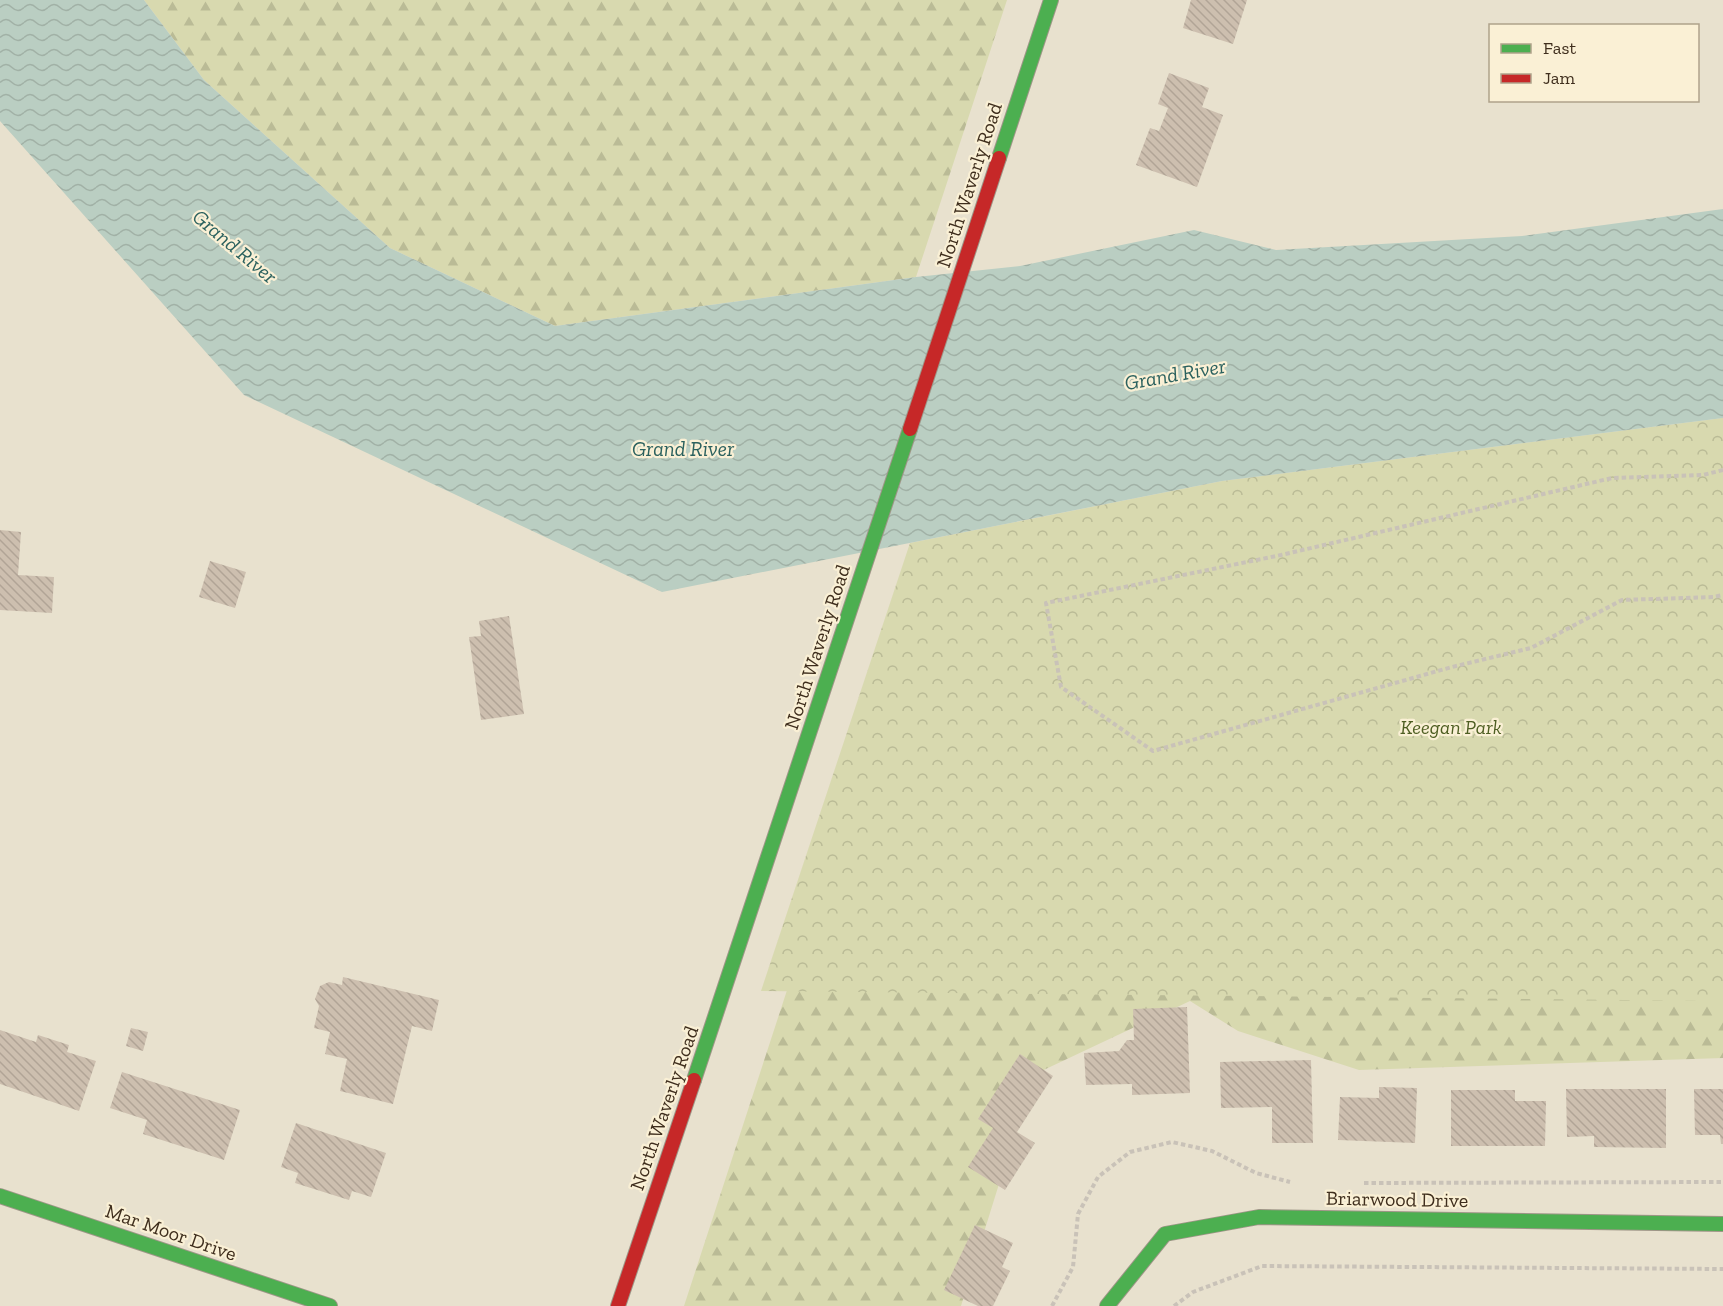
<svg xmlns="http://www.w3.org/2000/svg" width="1723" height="1306" font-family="'Zilla Slab',serif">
<defs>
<pattern id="forest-firs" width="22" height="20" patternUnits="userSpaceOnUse" patternTransform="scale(1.5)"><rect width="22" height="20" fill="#d8d9af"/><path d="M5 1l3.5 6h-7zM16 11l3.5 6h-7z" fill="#babb96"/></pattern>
<pattern id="park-crowns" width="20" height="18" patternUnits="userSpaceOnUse" patternTransform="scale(1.5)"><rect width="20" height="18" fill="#d8d9af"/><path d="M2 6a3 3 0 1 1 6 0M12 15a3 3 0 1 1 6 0" fill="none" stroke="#babb96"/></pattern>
<pattern id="water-waves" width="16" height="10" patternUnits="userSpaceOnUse" patternTransform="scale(1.5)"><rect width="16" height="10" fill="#bacec2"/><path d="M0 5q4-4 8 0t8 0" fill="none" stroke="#a1b1a6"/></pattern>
<pattern id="building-back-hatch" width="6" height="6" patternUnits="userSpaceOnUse" patternTransform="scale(1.5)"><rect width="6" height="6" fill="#cdbfaf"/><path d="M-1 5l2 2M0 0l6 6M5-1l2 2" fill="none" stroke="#b1a496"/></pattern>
</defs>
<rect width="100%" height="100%" fill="#e8e1ce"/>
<path fill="url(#forest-firs)" d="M 144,0 L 1007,0 L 916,277 L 555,326 L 390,248 L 204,80 Z
M 1723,418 L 1723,1058 L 1359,1070 L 1238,1031 L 1190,1001 L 1033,1075 L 961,1306 L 684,1306 L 927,561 Z"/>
<path fill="url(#park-crowns)" d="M 1723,418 L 1723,1001 L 761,991 L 910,543 L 1222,481 Z"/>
<path fill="url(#water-waves)" d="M 0,0 L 144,0 L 204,80 L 390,248 L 555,326 L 916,277 L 1020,266 L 1194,230 L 1276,250 L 1522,236 L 1723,209 L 1723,418 L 1222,481 L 662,592 L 244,395 L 0,121 Z"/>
<path fill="url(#building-back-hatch)" d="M 1191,0 L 1247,0 L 1233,44 L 1183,28 Z
M 1169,73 L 1209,88 L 1202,107 L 1223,115 L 1197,187 L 1136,165 L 1150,128 L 1159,131 L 1168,108 L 1158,104 Z
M 0,530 L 21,532 L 18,575 L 54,577 L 52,613 L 0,610 Z
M 210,561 L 246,572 L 235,608 L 199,597 Z
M 509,616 L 524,714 L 481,720 L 469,637 L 481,636 L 479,621 Z
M 343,977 L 439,1000 L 432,1031 L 412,1026 L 393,1104 L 340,1091 L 347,1059 L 325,1054 L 330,1032 L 314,1028 L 319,1006 L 315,999 L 320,986 L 329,982 L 342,985 Z
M 1187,1007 L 1190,1093 L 1132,1095 L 1132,1084 L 1086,1085 L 1084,1053 L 1119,1051 L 1127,1040 L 1134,1040 L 1133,1009 Z
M 131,1028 L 148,1032 L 143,1051 L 126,1046 Z
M 0,1030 L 36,1042 L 38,1035 L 69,1045 L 67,1052 L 96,1061 L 79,1111 L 0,1084 Z
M 1020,1054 L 1053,1076 L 1017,1132 L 1035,1143 L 1005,1190 L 968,1167 L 993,1128 L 978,1119 Z
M 1311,1060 L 1313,1143 L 1272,1143 L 1272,1107 L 1221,1108 L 1220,1062 Z
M 122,1072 L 240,1110 L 224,1160 L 143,1134 L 147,1120 L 110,1108 Z
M 1379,1087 L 1417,1088 L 1415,1143 L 1338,1140 L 1340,1097 L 1379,1098 Z
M 1566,1089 L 1666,1089 L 1666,1148 L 1594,1147 L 1594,1136 L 1567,1137 Z
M 1694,1089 L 1723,1089 L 1723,1144 L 1721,1144 L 1720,1135 L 1695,1135 Z
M 1451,1090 L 1515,1090 L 1515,1101 L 1546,1101 L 1545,1146 L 1451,1146 Z
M 296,1123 L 386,1153 L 371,1197 L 352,1191 L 349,1200 L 295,1183 L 298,1173 L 281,1167 Z
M 975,1225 L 1013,1243 L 1002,1267 L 1010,1271 L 993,1306 L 978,1306 L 944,1290 Z"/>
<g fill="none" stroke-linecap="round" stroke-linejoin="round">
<defs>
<path id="fast" d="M 999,158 L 1051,0
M 694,1080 L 910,429
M 0,1196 L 330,1306
M 1107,1306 L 1165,1234 L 1259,1217 L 1723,1224"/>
<path id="jam" d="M 910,429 L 999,158
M 618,1306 L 694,1080"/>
</defs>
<use href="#fast" stroke="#9e9587" stroke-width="16"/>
<use href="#jam" stroke="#9e9587" stroke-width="16"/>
<path stroke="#c9c2b8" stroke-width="4" stroke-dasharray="4.5 3" stroke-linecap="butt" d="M 1723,470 L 1703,475 L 1612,478 L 1281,555 L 1046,603 L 1061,687 L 1153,751 L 1452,667 L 1531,648 L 1622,600 L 1713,597 L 1723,595
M 1364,1183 L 1723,1182
M 1052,1306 L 1073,1267 L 1078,1214 L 1098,1177 L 1130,1152 L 1172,1142 L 1212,1151 L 1256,1173 L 1290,1182
M 1174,1306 L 1193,1292 L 1262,1266 L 1723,1269"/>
<use href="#fast" stroke="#4caf50" stroke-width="14"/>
<use href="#jam" stroke="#c62828" stroke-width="14"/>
</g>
<g text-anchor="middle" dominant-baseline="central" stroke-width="4.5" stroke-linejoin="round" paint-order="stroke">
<g font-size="20" fill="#3f2e1d" stroke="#faf0d5">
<text transform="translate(969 185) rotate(-72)">North Waverly Road</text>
<text transform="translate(817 647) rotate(-72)">North Waverly Road</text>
<text transform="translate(664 1108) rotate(-71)">North Waverly Road</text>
<text transform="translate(1397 1199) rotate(1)">Briarwood Drive</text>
<text transform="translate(171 1232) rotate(19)">Mar Moor Drive</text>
</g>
<g font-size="20" font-style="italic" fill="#4e5e22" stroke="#faf0d5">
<text x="1451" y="727">Keegan Park</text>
</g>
<g font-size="21" font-style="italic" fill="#2b615e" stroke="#faf0d5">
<text transform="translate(235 246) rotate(40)">Grand River</text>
<text transform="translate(1175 374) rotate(-10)">Grand River</text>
<text x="683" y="448">Grand River</text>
</g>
</g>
<rect x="1489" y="24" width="210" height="78" fill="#faf0d5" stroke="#afa28b" stroke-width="1.5"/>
<rect x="1501" y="44" width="30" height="9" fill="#4caf50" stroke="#afa28b" stroke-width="1.5"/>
<text x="1543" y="54" font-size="18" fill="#3f2e1d">Fast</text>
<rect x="1501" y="74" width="30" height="9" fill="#c62828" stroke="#afa28b" stroke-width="1.5"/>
<text x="1543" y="84" font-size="18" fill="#3f2e1d">Jam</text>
</svg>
